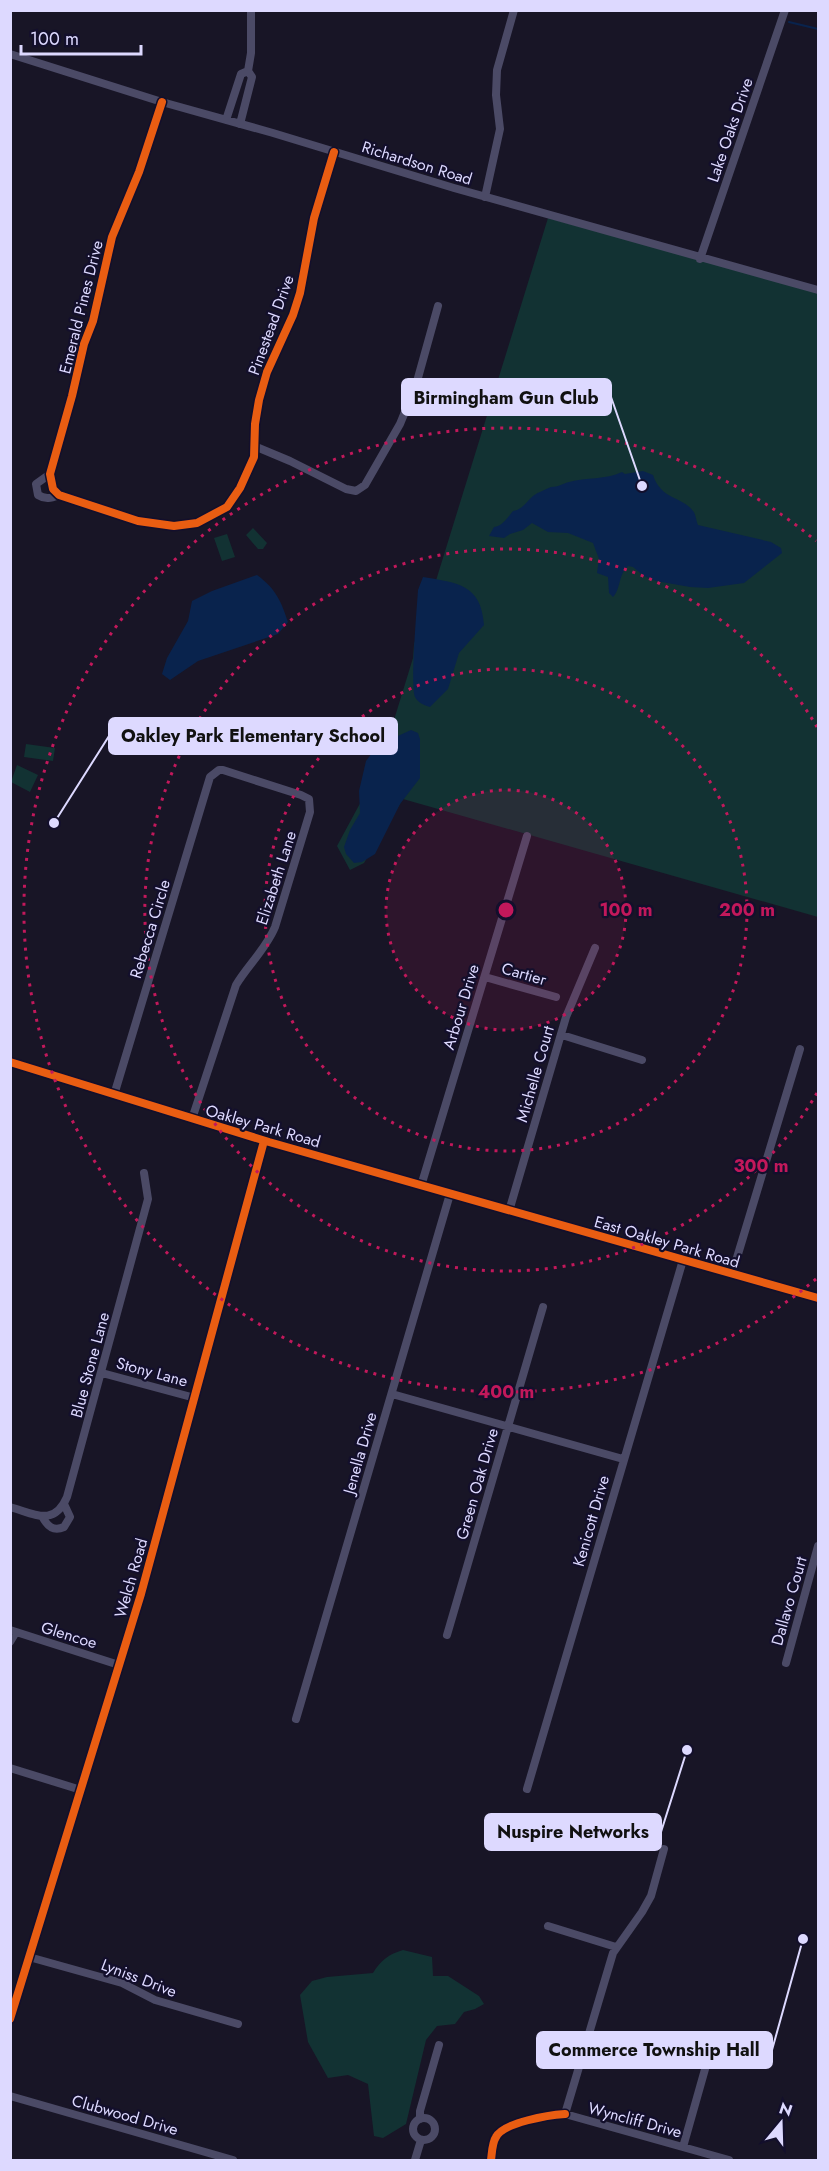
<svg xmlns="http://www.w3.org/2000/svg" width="829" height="2171" font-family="Jost,sans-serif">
<rect width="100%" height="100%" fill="#181526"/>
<path fill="#123233" d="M 548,218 L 818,292 L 818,917 L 403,799 L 364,863 L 350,870 L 337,846 L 364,796 L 386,746 L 413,658 L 414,644 L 434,587 Z
M 253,528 L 267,543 L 263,549 L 258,549 L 246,535 Z
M 227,534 L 235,557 L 222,561 L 214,538 Z
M 26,744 L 55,748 L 53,761 L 24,757 Z
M 17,765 L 38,775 L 30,792 L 11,782 Z
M 403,1950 L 432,1957 L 433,1976 L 448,1976 L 479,1996 L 484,2004 L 475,2009 L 464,2012 L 455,2024 L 437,2026 L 426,2040 L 406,2124 L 383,2138 L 374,2136 L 368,2084 L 348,2075 L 328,2078 L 308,2042 L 300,1995 L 312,1981 L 327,1977 L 373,1973 C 380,1961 389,1954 403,1950 Z"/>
<path fill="#09234d" d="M 643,471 L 653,475 C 661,500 682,496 693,511 C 696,514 696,521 698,525 L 771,542 L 781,548 L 782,553 L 744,583 L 708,588 L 690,587 L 656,581 L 644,576 L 633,567 L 628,566 C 618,575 621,589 613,597 L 609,593 L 608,577 L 597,573 L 599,559 L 593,543 L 568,533 L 548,532 L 532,523 L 523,530 L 510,534 L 504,538 L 489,536 L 494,527 C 503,526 508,517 513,511 C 522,510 526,502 533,496 C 538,492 545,490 551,487 C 559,487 561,484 569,482 C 586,477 606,480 622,472 L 625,474 Z
M 257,575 C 276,589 281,601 288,622 L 278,634 L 198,661 L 170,680 L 162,674 L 167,658 L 188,621 L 192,601 L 212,591 Z
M 423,577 C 458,583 481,584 484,625 L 459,653 L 448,689 L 430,707 C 424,705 418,703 415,697 C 410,686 417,607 418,590 Z
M 411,730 L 418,733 L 420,739 L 420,778 L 400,804 L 375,854 L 362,862 L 354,863 L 346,854 L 344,847 L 350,830 L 360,813 L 359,791 L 366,761 L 378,745 Z"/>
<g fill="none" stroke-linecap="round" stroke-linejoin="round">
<path stroke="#09234d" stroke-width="2" d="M 789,22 L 818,29"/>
<path stroke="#4b4a66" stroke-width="8" d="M 10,54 L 162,102 L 273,133 L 454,188 L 818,290
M 162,102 L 139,172 L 112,237 L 93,321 L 84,344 L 72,396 L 50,474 L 53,489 L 59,495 L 138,521 L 174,526 L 197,523 L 227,507 L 240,488 L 254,457 L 255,424 L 259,400 L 267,372 L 293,315 L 300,293 L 314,218 L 334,152
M 226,120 L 241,74 L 248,71
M 240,124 L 252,77 L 248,71 L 251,53 L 251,10
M 485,197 L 500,129 L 496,95 L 497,70 L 514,10
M 700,259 L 785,10
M 254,446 L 290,461 L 346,489 L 356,491 L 365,485 L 400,424 L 416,385 L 438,306
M 50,474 L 36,484 L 38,495 C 46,500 51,498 59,495
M 485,977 L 556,997
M 562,1035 L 642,1060
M 10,1062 L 269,1142 L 818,1298
M 114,1095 L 210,777 L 219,770 L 223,770 L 301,795 L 309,799 L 310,812 L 275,927 C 266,949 248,965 236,985 L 192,1119
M 421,1186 L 527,836
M 509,1211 L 566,1017 L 595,948
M 732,1274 L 800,1049
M 102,1373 L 195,1398
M 392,1394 L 623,1459
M 10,1507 C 35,1514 54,1527 67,1497 L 148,1199 L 144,1173
M 42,1516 C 47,1526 53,1532 64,1527 L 70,1517 L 64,1504
M 10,1630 L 119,1665
M 447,1635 L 543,1307
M 10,1642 L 16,1632
M 786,1663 L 818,1546
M 296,1719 L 450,1194
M 10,1768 L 81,1790
M 527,1789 L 683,1260
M 664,1849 L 651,1896 L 642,1912 L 613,1953 L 565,2114 L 729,2160
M 548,1926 L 616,1947
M 29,1957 L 122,1983 L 155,2000 L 238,2024
M 10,2019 L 141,1594 L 264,1141
M 10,2096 L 233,2160
M413 2129a11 11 0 1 1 22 0a11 11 0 1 1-22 0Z
M 420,2119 L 420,2111 L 439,2045
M 683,2147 L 711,2048
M 415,2160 L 421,2140"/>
<defs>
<path id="cycleway" d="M 162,102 L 139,172 L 112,237 L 93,321 L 84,344 L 72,396 L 50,474 L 53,489 L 59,495 L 138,521 L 174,526 L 197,523 L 227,507 L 240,488 L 254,457 L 255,424 L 259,400 L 267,372 L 293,315 L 300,293 L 314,218 L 334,152
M 10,1062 L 269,1142 L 818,1298
M 10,2019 L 141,1594 L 264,1141
M 491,2160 C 492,2153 492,2143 496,2137 C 504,2122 550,2115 565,2114"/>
</defs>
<use href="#cycleway" stroke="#130f2c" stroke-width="11"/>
<use href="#cycleway" stroke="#e95d12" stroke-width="8"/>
</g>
<circle cx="506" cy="910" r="120" fill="#c2185b" fill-opacity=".12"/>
<g fill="none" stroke="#c2185b" stroke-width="3" stroke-dasharray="3 6">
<circle cx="506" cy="910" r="120"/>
<circle cx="506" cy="910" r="241"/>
<path d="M817 1093A361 361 0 1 1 817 727"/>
<path d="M816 1279A482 482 0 1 1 816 541"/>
</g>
<g text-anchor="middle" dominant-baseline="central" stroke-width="4.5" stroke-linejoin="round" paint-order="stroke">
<g font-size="16" fill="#ddd9ff" stroke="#130f2c">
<text transform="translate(730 130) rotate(-71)">Lake Oaks Drive</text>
<text transform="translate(417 163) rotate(17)">Richardson Road</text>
<text transform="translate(81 307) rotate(-76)">Emerald Pines Drive</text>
<text transform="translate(271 325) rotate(-70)">Pinestead Drive</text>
<text transform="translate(276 878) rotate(-72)">Elizabeth Lane</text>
<text transform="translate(150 929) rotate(-73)">Rebecca Circle</text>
<text transform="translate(524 974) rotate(16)">Cartier</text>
<text transform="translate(461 1007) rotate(-73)">Arbour Drive</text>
<text transform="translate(535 1074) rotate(-74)">Michelle Court</text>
<text transform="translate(263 1126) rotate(16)">Oakley Park Road</text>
<text transform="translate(667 1242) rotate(16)">East Oakley Park Road</text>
<text transform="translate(90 1365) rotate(-75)">Blue Stone Lane</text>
<text transform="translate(152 1372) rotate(15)">Stony Lane</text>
<text transform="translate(360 1453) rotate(-74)">Jenella Drive</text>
<text transform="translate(477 1484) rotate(-74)">Green Oak Drive</text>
<text transform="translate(591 1521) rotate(-74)">Kenicott Drive</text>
<text transform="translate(131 1578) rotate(-74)">Welch Road</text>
<text transform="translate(789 1601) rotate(-74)">Dallavo Court</text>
<text transform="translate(69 1635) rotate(17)">Glencoe</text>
<text transform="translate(139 1978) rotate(21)">Lyniss Drive</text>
<text transform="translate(125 2115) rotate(16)">Clubwood Drive</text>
<text transform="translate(635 2120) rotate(15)">Wyncliff Drive</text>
</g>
</g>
<circle cx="506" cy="910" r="9" fill="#c2185b" stroke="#130f2c" stroke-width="3"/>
<g font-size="18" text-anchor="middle" font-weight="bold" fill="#c2185b" stroke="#130f2c" stroke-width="4.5" stroke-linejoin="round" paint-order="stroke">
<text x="626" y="916">100 m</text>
<text x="747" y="916">200 m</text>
<text x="761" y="1172">300 m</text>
<text x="506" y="1398">400 m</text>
</g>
<path fill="none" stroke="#ddd9ff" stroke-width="2" d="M642 486L611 397M54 823L109 736M687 1750L661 1832M803 1939L772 2050"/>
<g fill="#ddd9ff" stroke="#130f2c" stroke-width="2">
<circle cx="642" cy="486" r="6"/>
<circle cx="54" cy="823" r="6"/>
<circle cx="687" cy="1750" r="6"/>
<circle cx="803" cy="1939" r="6"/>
</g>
<g fill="#ddd9ff" stroke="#ddd9ff" stroke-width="2">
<rect x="402" y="379" width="209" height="36" rx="6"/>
<rect x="109" y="718" width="288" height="36" rx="6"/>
<rect x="485" y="1814" width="176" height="36" rx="6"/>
<rect x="537" y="2032" width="235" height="36" rx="6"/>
</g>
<g font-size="18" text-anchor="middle" font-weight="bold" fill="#111">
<text x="506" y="404">Birmingham Gun Club</text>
<text x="253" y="742">Oakley Park Elementary School</text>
<text x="573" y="1838">Nuspire Networks</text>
<text x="654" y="2056">Commerce Township Hall</text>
</g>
<rect width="829" height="2171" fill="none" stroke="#ddd9ff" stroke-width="24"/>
<g transform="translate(781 2123) rotate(19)" stroke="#130f2c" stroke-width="4.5" paint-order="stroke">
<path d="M0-4.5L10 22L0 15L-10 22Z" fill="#ddd9ff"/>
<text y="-9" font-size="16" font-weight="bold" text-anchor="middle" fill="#ddd9ff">N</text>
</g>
<path d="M21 45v9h120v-9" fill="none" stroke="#ddd9ff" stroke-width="3"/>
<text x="30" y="45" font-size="18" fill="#ddd9ff" stroke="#130f2c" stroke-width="4.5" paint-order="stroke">100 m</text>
</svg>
